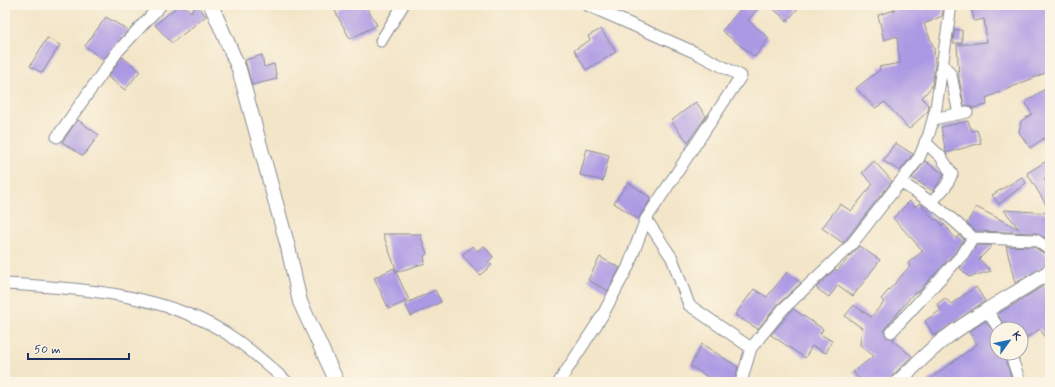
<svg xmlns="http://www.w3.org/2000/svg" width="1055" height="387" font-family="Mynerve,sans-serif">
<rect width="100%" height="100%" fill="#fcf5e5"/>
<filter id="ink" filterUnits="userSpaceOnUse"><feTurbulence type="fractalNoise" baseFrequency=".025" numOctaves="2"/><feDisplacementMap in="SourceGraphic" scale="8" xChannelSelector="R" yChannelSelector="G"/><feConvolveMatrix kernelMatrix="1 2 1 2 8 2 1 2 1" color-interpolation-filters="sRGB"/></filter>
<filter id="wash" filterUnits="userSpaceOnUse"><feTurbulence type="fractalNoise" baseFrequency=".012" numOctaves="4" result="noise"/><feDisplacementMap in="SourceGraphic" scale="16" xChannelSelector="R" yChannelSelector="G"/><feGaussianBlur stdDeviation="0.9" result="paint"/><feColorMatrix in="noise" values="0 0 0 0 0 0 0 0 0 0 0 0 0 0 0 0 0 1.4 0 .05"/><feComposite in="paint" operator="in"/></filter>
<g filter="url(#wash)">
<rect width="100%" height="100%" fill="#f3e5c8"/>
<g id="blocks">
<path fill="#ac99e4" d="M 179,5 L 184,5 L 191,12 L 197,5 L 206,16 L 172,43 L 155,25 Z
M 348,5 L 365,5 L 377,25 L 350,39 L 335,11 Z
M 744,5 L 761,5 L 748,20 L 769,38 L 755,57 L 722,31 Z
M 769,5 L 801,5 L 787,21 Z
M 894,5 L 944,5 L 942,16 L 924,24 L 934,48 L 935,65 L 932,86 L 922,98 L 929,106 L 928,111 L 909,129 L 885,102 L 875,108 L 856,88 L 880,70 L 879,67 L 900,63 L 897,36 L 884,40 L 878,15 L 895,10 Z
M 971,5 L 1050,5 L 1050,71 L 986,98 L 987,105 L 973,108 L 970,106 L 964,105 L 959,78 L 957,45 L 987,42 L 984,19 L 974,21 Z
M 106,17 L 128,30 L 103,60 L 85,46 Z
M 601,29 L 616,52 L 586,70 L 574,50 L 590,40 L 588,36 Z
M 954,30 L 962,30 L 962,43 L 953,43 Z
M 47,38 L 60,45 L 42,73 L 30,66 Z
M 262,55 L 264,67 L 274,64 L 277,79 L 252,85 L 245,60 Z
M 122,57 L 140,71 L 125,90 L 108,77 Z
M 1050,86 L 1050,134 L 1030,148 L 1019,132 L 1021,121 L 1032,114 L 1025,102 Z
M 696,102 L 706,116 L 688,142 L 671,121 Z
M 78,120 L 99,135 L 83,156 L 62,142 Z
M 968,121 L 972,131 L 977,130 L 981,143 L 946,153 L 941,127 Z
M 895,143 L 913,154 L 900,171 L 883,161 Z
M 587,149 L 609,155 L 603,181 L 580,175 Z
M 1050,159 L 1050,175 L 1044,179 L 1050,188 L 1050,211 L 1027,173 Z
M 874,161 L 892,181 L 843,243 L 822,228 L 840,204 L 851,211 L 873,184 L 862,173 Z
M 925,161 L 944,174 L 933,191 L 912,178 Z
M 1022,177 L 1026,183 L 999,204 L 992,195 Z
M 628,182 L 651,198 L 638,219 L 614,203 Z
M 910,201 L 915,207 L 920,203 L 935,221 L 937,219 L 943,226 L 944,224 L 956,239 L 959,235 L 964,239 L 957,250 L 918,292 L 913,294 L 884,330 L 887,337 L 894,338 L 893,341 L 912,356 L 892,376 L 890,382 L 862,382 L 853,372 L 874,356 L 860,345 L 862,328 L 845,316 L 854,305 L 871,317 L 884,302 L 881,299 L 910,266 L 908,263 L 923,251 L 893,218 Z
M 976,207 L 1019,229 L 1004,210 L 1050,213 L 1050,241 L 1036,233 L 976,231 L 967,223 Z
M 383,234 L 420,234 L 427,254 L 424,256 L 425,263 L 397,272 Z
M 977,245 L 992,246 L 979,259 L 991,271 L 969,277 L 960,268 Z
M 473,246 L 477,251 L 484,246 L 493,257 L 488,262 L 492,265 L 480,275 L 462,255 Z
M 859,246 L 880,260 L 853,296 L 838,285 L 829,297 L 816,288 L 835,269 L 837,271 Z
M 1006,246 L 1034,247 L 1050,257 L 1050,263 L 1015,283 Z
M 600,257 L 620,268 L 608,291 L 588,280 Z
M 394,268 L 409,300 L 389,309 L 374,278 Z
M 787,272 L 801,283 L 778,304 L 758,329 L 735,315 L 754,289 L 767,297 Z
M 1045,285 L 1050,293 L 1050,346 L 1040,329 L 1026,338 L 1021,329 L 1006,329 L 998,314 Z
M 976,287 L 985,301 L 934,336 L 925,321 L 941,310 L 937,304 L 945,298 L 951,304 Z
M 435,290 L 441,302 L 411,316 L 405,304 Z
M 793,309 L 823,329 L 820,334 L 832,341 L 826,353 L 812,346 L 805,358 L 771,335 Z
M 985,321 L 997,336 L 997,353 L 1003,353 L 1012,379 L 1007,382 L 990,382 L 987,376 L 977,382 L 926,382 L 977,344 L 969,332 Z
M 702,344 L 738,367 L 734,382 L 716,382 L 690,366 Z"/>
</g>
</g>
<g filter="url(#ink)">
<use href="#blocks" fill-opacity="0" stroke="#878a93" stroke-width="1"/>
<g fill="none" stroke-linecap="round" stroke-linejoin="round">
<defs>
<path id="minor" d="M 381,41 L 403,5
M 943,64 L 951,75 L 959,114
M 933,119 L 967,112
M 57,137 L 118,51 L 161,5
M 925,142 L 941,157 L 952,174 L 946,186 L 932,202
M 900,182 C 928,198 950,216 973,238 L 1036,240 L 1050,250
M 646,219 L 672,258 L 689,305 L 751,348 L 741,382
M 5,284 C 81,288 171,294 235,339 C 254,352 270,367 287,382
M 986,309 L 999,329
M 891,332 L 963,254 L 973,238
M 751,348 L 783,309 L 851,245 L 919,158 L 929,134 L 936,108 L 951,5
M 1010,353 L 1020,382
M 559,382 L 602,316 L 628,267 L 646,219 L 741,76 L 694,52 L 587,5"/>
<path id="tertiary" d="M 211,5 L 239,69 L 288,247 L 300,302 L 337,382
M 898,382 C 914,367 929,350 947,337 C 980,312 1016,294 1050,271"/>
</defs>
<use href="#minor" stroke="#878a93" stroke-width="13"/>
<use href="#tertiary" stroke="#878a93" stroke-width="16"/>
<use href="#minor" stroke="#fff" stroke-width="11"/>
<use href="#tertiary" stroke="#fff" stroke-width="14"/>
</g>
</g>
<rect width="1055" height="387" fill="none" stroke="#fcf5e5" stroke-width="20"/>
<g transform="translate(1009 341) rotate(57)"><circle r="19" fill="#fcf5e5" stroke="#a2a6af"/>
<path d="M0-3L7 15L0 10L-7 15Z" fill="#1f6fb2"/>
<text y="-6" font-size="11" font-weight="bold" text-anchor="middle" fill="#1b2f5e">K</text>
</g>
<path d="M28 353v6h101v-6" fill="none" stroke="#1b2f5e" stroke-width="2"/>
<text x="34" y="353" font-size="12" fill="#1b2f5e" stroke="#fcf5e5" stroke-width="3" paint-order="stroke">50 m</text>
</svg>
